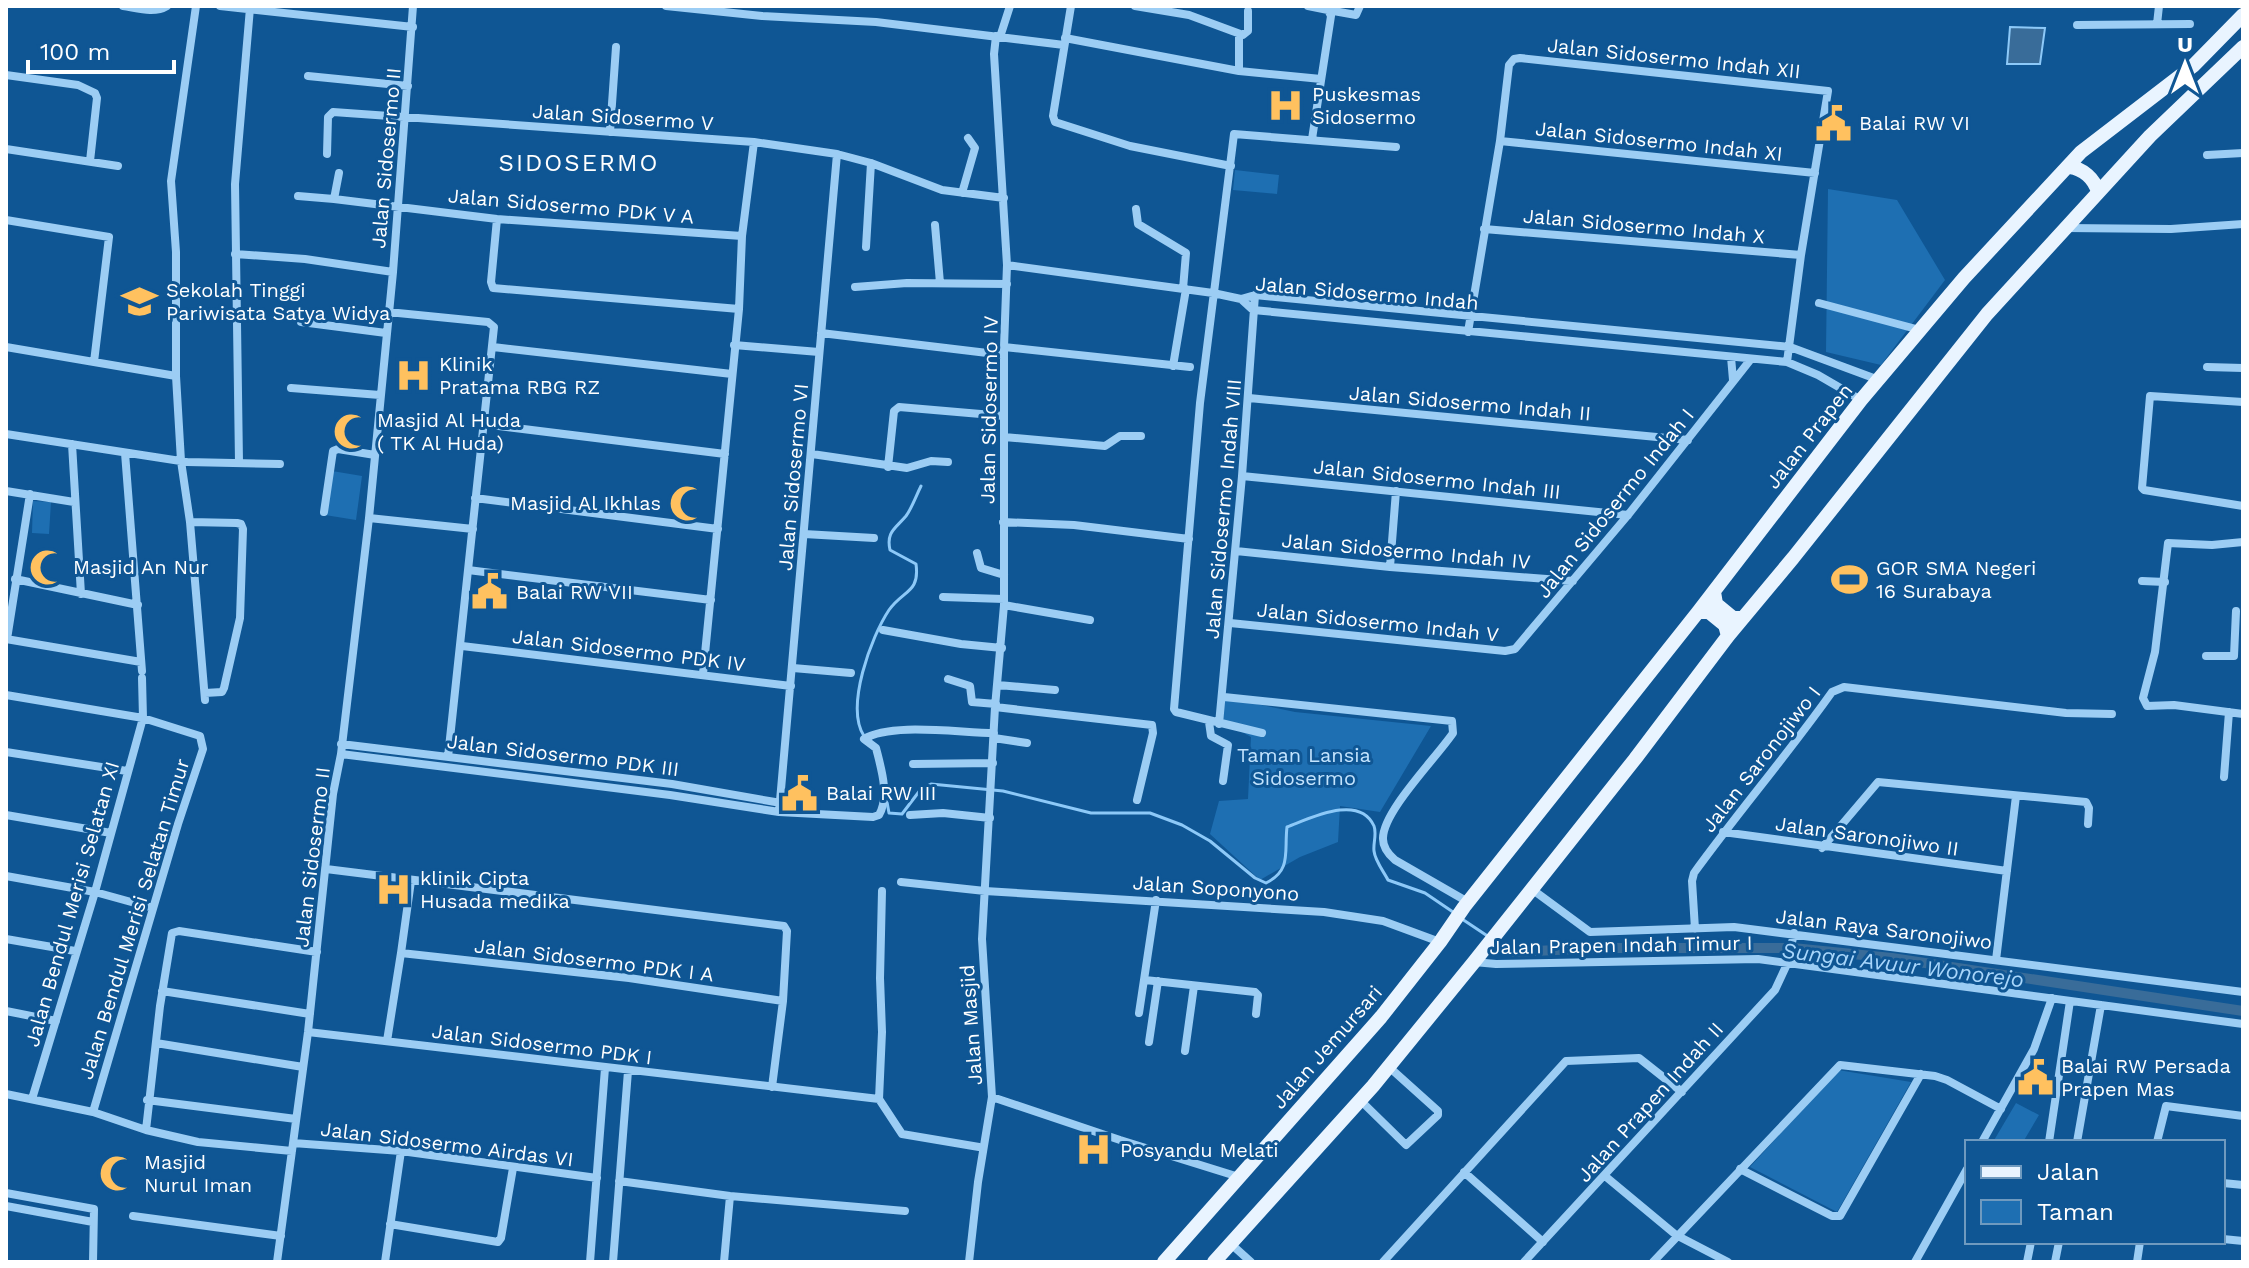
<svg xmlns="http://www.w3.org/2000/svg" width="2249" height="1268" font-family="'Work Sans',sans-serif">
<rect width="100%" height="100%" fill="#0f5694"/>
<path fill="#1e6fb2" d="M 1235,170 L 1279,175 L 1277,194 L 1233,190 Z
M 1828,189 L 1897,200 L 1945,280 L 1881,365 L 1826,352 Z
M 332,471 L 362,476 L 356,520 L 325,515 Z
M 33,501 L 51,502 L 49,534 L 32,533 Z
M 1224,697 L 1295,712 L 1431,726 L 1380,812 L 1340,806 L 1338,842 L 1300,857 L 1260,880 L 1210,834 L 1219,801 L 1248,799 L 1251,737 L 1220,720 Z
M 1838,1070 L 1911,1082 L 1837,1212 L 1750,1167 Z
M 2016,1103 L 2039,1115 L 2023,1142 L 1993,1142 Z"/>
<path fill="#396c99" stroke="#8dc9f8" stroke-width="2" d="M 2010,27 L 2045,28 L 2040,64 L 2007,64 Z"/>
<g fill="none" stroke-linecap="round" stroke-linejoin="round">
<path stroke="#8dc9f8" stroke-width="3" d="M 864,736 C 845,707 871,637 889,610 C 903,590 920,593 916,564 L 890,550 C 886,532 895,529 906,516 C 912,508 916,496 921,486
M 887,802 L 889,813 L 902,814 L 921,789 L 931,784 L 1003,791 L 1091,813 L 1150,813 L 1182,825 L 1210,841 L 1255,878 L 1266,883 C 1292,870 1284,852 1287,827 C 1309,819 1359,793 1374,826 C 1377,834 1373,843 1374,851 C 1375,861 1384,872 1388,880 L 1425,893 L 1453,912
M 1462,919 L 1489,937
M 1496,941 L 1512,952"/>
<path stroke="#396c99" stroke-width="10" d="M 1512,952 L 1599,948 L 1793,948 L 1892,958 L 2243,1011"/>
<path stroke="#9ccdf4" stroke-width="8" d="M 123,6 C 137,8 154,14 167,6
M 196,6 L 171,181 L 176,252 L 176,376 L 181,461 L 190,522 L 205,700
M 220,6 L 413,27
M 666,6 L 762,16 L 876,22 L 1064,45
M 1071,6 L 1053,116 L 1055,122 L 1130,146 L 1231,166
M 1135,6 L 1189,15 L 1243,35 L 1248,31 L 1248,11
M 1308,6 L 1328,10 L 1331,16 L 1312,139
M 1328,10 L 1356,15 L 1360,6
M 2157,24 L 2159,6
M 2077,25 L 2190,24
M 1239,34 L 1239,71
M 1000,37 L 1010,6
M 1065,38 L 1239,71 L 1321,79
M 6,75 L 78,85 L 95,93 L 97,98 L 90,161
M 308,76 L 408,86
M 610,132 L 616,47
M 1500,141 L 1815,173
M 6,149 L 118,166
M 327,154 L 328,117 L 333,112 L 754,142 L 837,154 L 871,163 L 942,190 L 1004,198
M 2207,155 L 2243,153
M 339,173 L 334,199 L 497,219 L 742,236
M 962,193 L 975,148 L 968,138
M 298,196 L 334,199
M 1136,209 L 1138,224 L 1186,253 L 1183,289
M 497,219 L 491,282 L 493,288 L 739,309
M 6,220 L 109,237 L 94,362
M 935,225 L 940,283
M 2066,228 L 2171,229 L 2243,224
M 1484,229 L 1801,255
M 866,247 L 871,163
M 235,254 L 305,259 L 393,272
M 1007,265 L 1213,293 L 1241,299 L 1253,310 L 1787,362 L 1818,375 L 1861,400
M 855,287 L 907,283 L 1007,284
M 1241,299 L 1255,295 L 1790,347 L 1879,380
M 1819,303 L 1920,330
M 388,312 L 488,322 L 494,327 L 448,757
M 301,322 L 386,333
M 1468,332 L 1500,141 L 1509,65 L 1514,59 L 1520,58 L 1828,91 L 1801,255 L 1787,362
M 821,333 L 1004,355
M 734,345 L 819,352
M 6,347 L 176,376
M 493,347 L 732,374
M 1004,347 L 1190,367
M 1731,357 L 1733,380
M 1173,366 L 1186,289
M 2207,367 L 2243,368
M 291,388 L 380,395
M 1249,398 L 1688,440
M 2243,402 L 2150,396 L 2142,488 L 2144,490 L 2243,506
M 483,424 L 725,454
M 6,434 L 187,462 L 280,464
M 1004,437 L 1105,446 L 1120,436 L 1141,436
M 72,444 L 81,594
M 125,453 L 142,671
M 812,454 L 907,468 L 931,461 L 948,462
M 239,462 L 235,184 L 250,8
M 888,467 L 894,411 L 899,407 L 1004,416
M 1242,476 L 1628,515
M 6,491 L 74,502
M 475,498 L 718,529
M 324,512 L 333,451 L 338,449 L 375,455
M 369,518 L 473,529
M 190,522 L 237,523 L 241,524 L 243,529 L 240,618 L 224,688 L 222,692 L 205,693
M 1003,522 L 1074,525 L 1189,539
M 804,534 L 874,538
M 2243,542 L 2212,545 L 2168,543 L 2155,652 L 2143,698 L 2147,706 L 2174,705 L 2243,714
M 1236,551 L 1390,567 L 1573,581
M 977,553 L 981,568 L 1004,575
M 1390,567 L 1396,491
M 468,570 L 711,600
M 15,579 L 138,605
M 2142,581 L 2165,582
M 943,597 L 1004,599
M 1004,605 L 1090,620
M 1230,623 L 1505,651 L 1515,649 L 1628,515 L 1751,359
M 883,630 L 961,644 L 1002,648
M 6,639 L 141,662
M 7,639 L 30,494
M 462,646 L 791,686
M 2206,656 L 2234,656 L 2236,611
M 793,668 L 851,673
M 703,674 L 739,309 L 742,236 L 754,142
M 948,679 L 970,686 L 972,702 L 996,704
M 998,685 L 1055,690
M 6,695 L 143,718 L 200,736 L 203,749 L 178,824 L 93,1112
M 1224,697 L 1452,721 L 1453,733 C 1437,757 1382,812 1383,839 C 1383,848 1388,854 1395,860 L 1468,902
M 995,707 L 1152,725 L 1153,733 L 1137,800
M 1209,722 L 1211,736 L 1228,745 L 1223,781
M 1219,724 L 1242,476 L 1255,295
M 1262,733 L 1176,712 L 1174,709 L 1200,403 L 1234,134 L 1396,147
M 994,738 L 1027,743
M 341,744 L 672,784 L 781,803
M 6,752 L 127,771
M 341,754 L 670,795 L 779,812 L 873,817 L 879,815 C 890,796 881,768 876,748 L 864,739 C 891,722 960,733 994,733
M 913,764 L 993,763
M 2224,777 L 2229,712
M 779,812 L 837,154
M 6,815 L 111,833
M 910,815 L 943,813 L 990,818
M 1723,832 L 2007,871
M 1822,848 L 1878,782 L 2086,802 L 2089,808 L 2088,824
M 326,869 L 784,926 L 787,931 L 783,1001 L 772,1087
M 6,876 L 95,892 L 153,908
M 901,882 L 985,891 L 1324,912 L 1383,921 L 1440,942
M 1533,890 L 1590,932 L 1734,927 L 2243,992
M 882,891 L 880,978 L 882,1032 L 879,1099 L 902,1134 L 979,1147
M 1695,929 L 1692,881 L 1694,873 C 1739,811 1788,754 1832,692 L 1844,687 L 2066,713 L 2112,714
M 6,939 L 75,951
M 401,953 L 411,881
M 1996,960 L 2016,796
M 1474,962 L 1496,964 L 1758,959 L 2243,1024
M 1145,980 L 1255,992 L 1258,995 L 1256,1014
M 162,991 L 310,1014
M 6,1011 L 56,1021
M 1139,1013 L 1156,900
M 308,1032 L 879,1099
M 387,1041 L 401,953 L 629,978 L 783,1001
M 1149,1042 L 1158,981
M 156,1043 L 303,1067
M 1185,1051 L 1194,986
M 6,1094 L 93,1112 L 146,1130 L 198,1142 L 292,1151
M 992,1097 L 1120,1140 L 1239,1177
M 32,1099 L 95,892 L 143,718 L 142,678
M 147,1100 L 296,1119
M 1360,1100 L 1406,1145 L 1438,1115 L 1438,1111 L 1389,1067
M 146,1130 L 160,1006 L 172,933 L 179,931 L 317,952
M 1982,1142 L 2034,1049 L 2052,998
M 2049,1142 L 2070,1001
M 2077,1142 L 2101,1005
M 2157,1142 L 2166,1106 L 2243,1116
M 293,1143 L 401,1151 L 597,1178
M 1740,1169 L 1832,1216 L 1840,1216 L 1921,1074
M 1464,1172 L 1543,1242
M 1605,1176 L 1676,1235 L 1728,1262
M 619,1181 L 730,1196 L 905,1211
M 2223,1183 L 2243,1185
M 6,1193 L 94,1209 L 93,1262
M 6,1206 L 93,1222
M 133,1216 L 281,1236
M 390,1224 L 498,1242 L 501,1238 L 513,1168
M 2223,1239 L 2243,1241
M 1231,1244 L 1251,1262
M 277,1262 L 308,1032 L 333,794 L 341,754 L 369,518 L 393,272 L 413,6
M 385,1262 L 401,1151
M 590,1262 L 605,1068
M 613,1262 L 628,1071
M 724,1262 L 730,1196
M 969,1262 L 978,1182 L 992,1097 L 982,939 L 995,707 L 1004,605 L 1004,347 L 1007,265 L 994,54 L 996,36
M 1383,1262 L 1566,1061 L 1639,1058 L 1682,1092
M 1524,1262 L 1775,990 L 1788,962 L 1794,933
M 1653,1262 L 1840,1065 L 1935,1076 L 1947,1080 L 2001,1109
M 1915,1262 L 1967,1169
M 2027,1262 L 2031,1242
M 2055,1262 L 2059,1242
M 2137,1262 L 2140,1242"/>
<path stroke="#e9f4ff" stroke-width="14" d="M 2070,167 C 2083,169 2094,178 2098,192
M 1714,592 L 1716,604 L 1733,618 L 1743,618
M 1698,612 L 1709,612 L 1725,625 L 1728,636
M 1164,1262 L 1381,1017 L 1440,942 L 1464,907 L 1698,612 L 1861,400 L 1964,278 L 2081,152 L 2193,66 L 2243,15
M 1214,1262 L 1373,1086 L 1474,962 L 1635,759 L 1728,636 L 1793,558 L 1987,314 L 2150,136 L 2243,47"/>
</g>
<defs>
<symbol id="hospital-bare" viewBox="-9 -9 18 18"><path d="M-5-5h3v3.5h4V-5h3V5h-3V1.5h-4V5h-3Z" fill="#ffc15f" stroke="#0f5694" stroke-width="2.5" paint-order="stroke"/></symbol>
<symbol id="civic-bare" viewBox="-9 -9 18 18"><path d="M-.6-6.5H3V-4.5H.6V-3L4-1V1h2V6H-6V1h2V-1L-.6-3ZM-1.2 2.5V6h2.4V2.5Z" fill="#ffc15f" stroke="#0f5694" stroke-width="2.5" paint-order="stroke"/></symbol>
<symbol id="university-bare" viewBox="-9 -9 18 18"><path d="M0-5L7-2L0 1L-7-2ZM-4 1L0 2.5L4 1V4Q0 6-4 4Z" fill="#ffc15f" stroke="#0f5694" stroke-width="2.5" paint-order="stroke"/></symbol>
<symbol id="mosque-bare" viewBox="-9 -9 18 18"><path d="M3.5-4.9A6 6 0 1 0 3.5 4.9A5 5 0 1 1 3.5-4.9Z" fill="#ffc15f" stroke="#0f5694" stroke-width="2.5" paint-order="stroke"/></symbol>
<symbol id="stadium-bare" viewBox="-9 -9 18 18"><path d="M0-5a6.5 5 0 1 0 0 10a6.5 5 0 1 0 0-10ZM-3.5-1.8h7v3.6h-7Z" fill="#ffc15f" stroke="#0f5694" stroke-width="2.5" paint-order="stroke"/></symbol>
</defs>
<g fill-rule="evenodd">
<use href="#hospital-bare" x="1260" y="80" width="51" height="51"/>
<use href="#civic-bare" x="1808" y="98" width="51" height="51"/>
<use href="#university-bare" x="114" y="276" width="51" height="51"/>
<use href="#hospital-bare" x="388" y="350" width="51" height="51"/>
<use href="#mosque-bare" x="326" y="406" width="51" height="51"/>
<use href="#mosque-bare" x="662" y="478" width="51" height="51"/>
<use href="#mosque-bare" x="22" y="542" width="51" height="51"/>
<use href="#stadium-bare" x="1824" y="554" width="51" height="51"/>
<use href="#civic-bare" x="464" y="566" width="51" height="51"/>
<use href="#civic-bare" x="774" y="768" width="51" height="51"/>
<use href="#hospital-bare" x="368" y="864" width="51" height="51"/>
<use href="#civic-bare" x="2010" y="1052" width="51" height="51"/>
<use href="#hospital-bare" x="1068" y="1124" width="51" height="51"/>
<use href="#mosque-bare" x="92" y="1148" width="51" height="51"/>
</g>
<g text-anchor="middle" dominant-baseline="central" stroke-width="6" stroke-linejoin="round" paint-order="stroke">
<g font-size="20" fill="#fff" stroke="#0f5694">
<text transform="translate(1674 58) rotate(6)">Jalan Sidosermo Indah XII</text>
<text transform="translate(623 117) rotate(4)">Jalan Sidosermo V</text>
<text transform="translate(1659 141) rotate(6)">Jalan Sidosermo Indah XI</text>
<text transform="translate(386 158) rotate(-85)">Jalan Sidosermo II</text>
<text transform="translate(571 206) rotate(5)">Jalan Sidosermo PDK V A</text>
<text transform="translate(1644 226) rotate(5)">Jalan Sidosermo Indah X</text>
<text transform="translate(1367 293) rotate(5)">Jalan Sidosermo Indah</text>
<text transform="translate(1470 403) rotate(5)">Jalan Sidosermo Indah II</text>
<text transform="translate(989 410) rotate(-89)">Jalan Sidosermo IV</text>
<text transform="translate(1809 436) rotate(-52)">Jalan Prapen</text>
<text transform="translate(793 477) rotate(-85)">Jalan Sidosermo VI</text>
<text transform="translate(1437 479) rotate(6)">Jalan Sidosermo Indah III</text>
<text transform="translate(1615 503) rotate(-51)">Jalan Sidosermo Indah I</text>
<text transform="translate(1223 509) rotate(-85)">Jalan Sidosermo Indah VIII</text>
<text transform="translate(1406 551) rotate(5)">Jalan Sidosermo Indah IV</text>
<text transform="translate(1378 622) rotate(6)">Jalan Sidosermo Indah V</text>
<text transform="translate(629 650) rotate(7)">Jalan Sidosermo PDK IV</text>
<text transform="translate(563 755) rotate(7)">Jalan Sidosermo PDK III</text>
<text transform="translate(1761 759) rotate(-52)">Jalan Saronojiwo I</text>
<text transform="translate(1867 836) rotate(8)">Jalan Saronojiwo II</text>
<text transform="translate(312 857) rotate(-83)">Jalan Sidosermo II</text>
<text transform="translate(1216 888) rotate(4)">Jalan Soponyono</text>
<text transform="translate(72 904) rotate(-74)">Jalan Bendul Merisi Selatan XI</text>
<text transform="translate(134 919) rotate(-73)">Jalan Bendul Merisi Selatan Timur</text>
<text transform="translate(1884 929) rotate(7)">Jalan Raya Saronojiwo</text>
<text transform="translate(1621 945) rotate(-1)">Jalan Prapen Indah Timur I</text>
<text transform="translate(594 960) rotate(7)">Jalan Sidosermo PDK I A</text>
<text transform="translate(971 1025) rotate(-94)">Jalan Masjid</text>
<text transform="translate(542 1044) rotate(7)">Jalan Sidosermo PDK I</text>
<text transform="translate(1327 1047) rotate(-49)">Jalan Jemursari</text>
<text transform="translate(1650 1102) rotate(-48)">Jalan Prapen Indah II</text>
<text transform="translate(447 1144) rotate(7)">Jalan Sidosermo Airdas VI</text>
</g>
<g font-size="20" fill="#fff" stroke="#0f5694" text-anchor="start">
<text x="1312" y="94">Puskesmas<tspan x="1312" dy="23">Sidosermo</tspan></text>
<text x="1859" y="123">Balai RW VI</text>
<text x="166" y="290">Sekolah Tinggi<tspan x="166" dy="23">Pariwisata Satya Widya</tspan></text>
<text x="439" y="364">Klinik<tspan x="439" dy="23">Pratama RBG RZ</tspan></text>
<text x="377" y="420">Masjid Al Huda<tspan x="377" dy="23">( TK Al Huda)</tspan></text>
<text x="661" y="503" text-anchor="end">Masjid Al Ikhlas</text>
<text x="73" y="567">Masjid An Nur</text>
<text x="1876" y="568">GOR SMA Negeri<tspan x="1876" dy="23">16 Surabaya</tspan></text>
<text x="516" y="592">Balai RW VII</text>
<text x="826" y="793">Balai RW III</text>
<text x="420" y="878">klinik Cipta<tspan x="420" dy="23">Husada medika</tspan></text>
<text x="2061" y="1066">Balai RW Persada<tspan x="2061" dy="23">Prapen Mas</tspan></text>
<text x="1120" y="1150">Posyandu Melati</text>
<text x="144" y="1162">Masjid<tspan x="144" dy="23">Nurul Iman</tspan></text>
</g>
<g font-size="20" fill="#c4e4fe" stroke="#0f5694">
<text x="1304" y="755">Taman Lansia<tspan x="1304" dy="23">Sidosermo</tspan></text>
</g>
<g font-size="22" font-style="italic" fill="#a8d6fb" stroke="#0f5694">
<text transform="translate(1903 965) rotate(7)">Sungai Avuur Wonorejo</text>
</g>
<g font-size="24" letter-spacing="2" fill="#fff" stroke="#0f5694">
<text x="579" y="163">SIDOSERMO</text>
</g>
</g>
<rect width="2249" height="1268" fill="none" stroke="#ffffff" stroke-width="16"/>
<rect x="1965" y="1140" width="260" height="104" fill="#0f5694" stroke="#6f9abf" stroke-width="2"/>
<rect x="1981" y="1166" width="40" height="12" fill="#e9f4ff" stroke="#6f9abf" stroke-width="2"/>
<text x="2037" y="1180" font-size="24" fill="#ffffff">Jalan</text>
<rect x="1981" y="1200" width="40" height="24" fill="#1e6fb2" stroke="#6f9abf" stroke-width="2"/>
<text x="2037" y="1220" font-size="24" fill="#ffffff">Taman</text>
<g transform="translate(2185 64)" stroke="#0f5694" stroke-width="6" paint-order="stroke">
<path d="M0-6L14 30L0 20L-14 30Z" fill="#ffffff"/>
<text y="-12" font-size="22" font-weight="bold" text-anchor="middle" fill="#ffffff">U</text>
</g>
<path d="M28 60v12h146v-12" fill="none" stroke="#ffffff" stroke-width="4"/>
<text x="40" y="60" font-size="24" fill="#ffffff" stroke="#0f5694" stroke-width="6" paint-order="stroke">100 m</text>
</svg>
